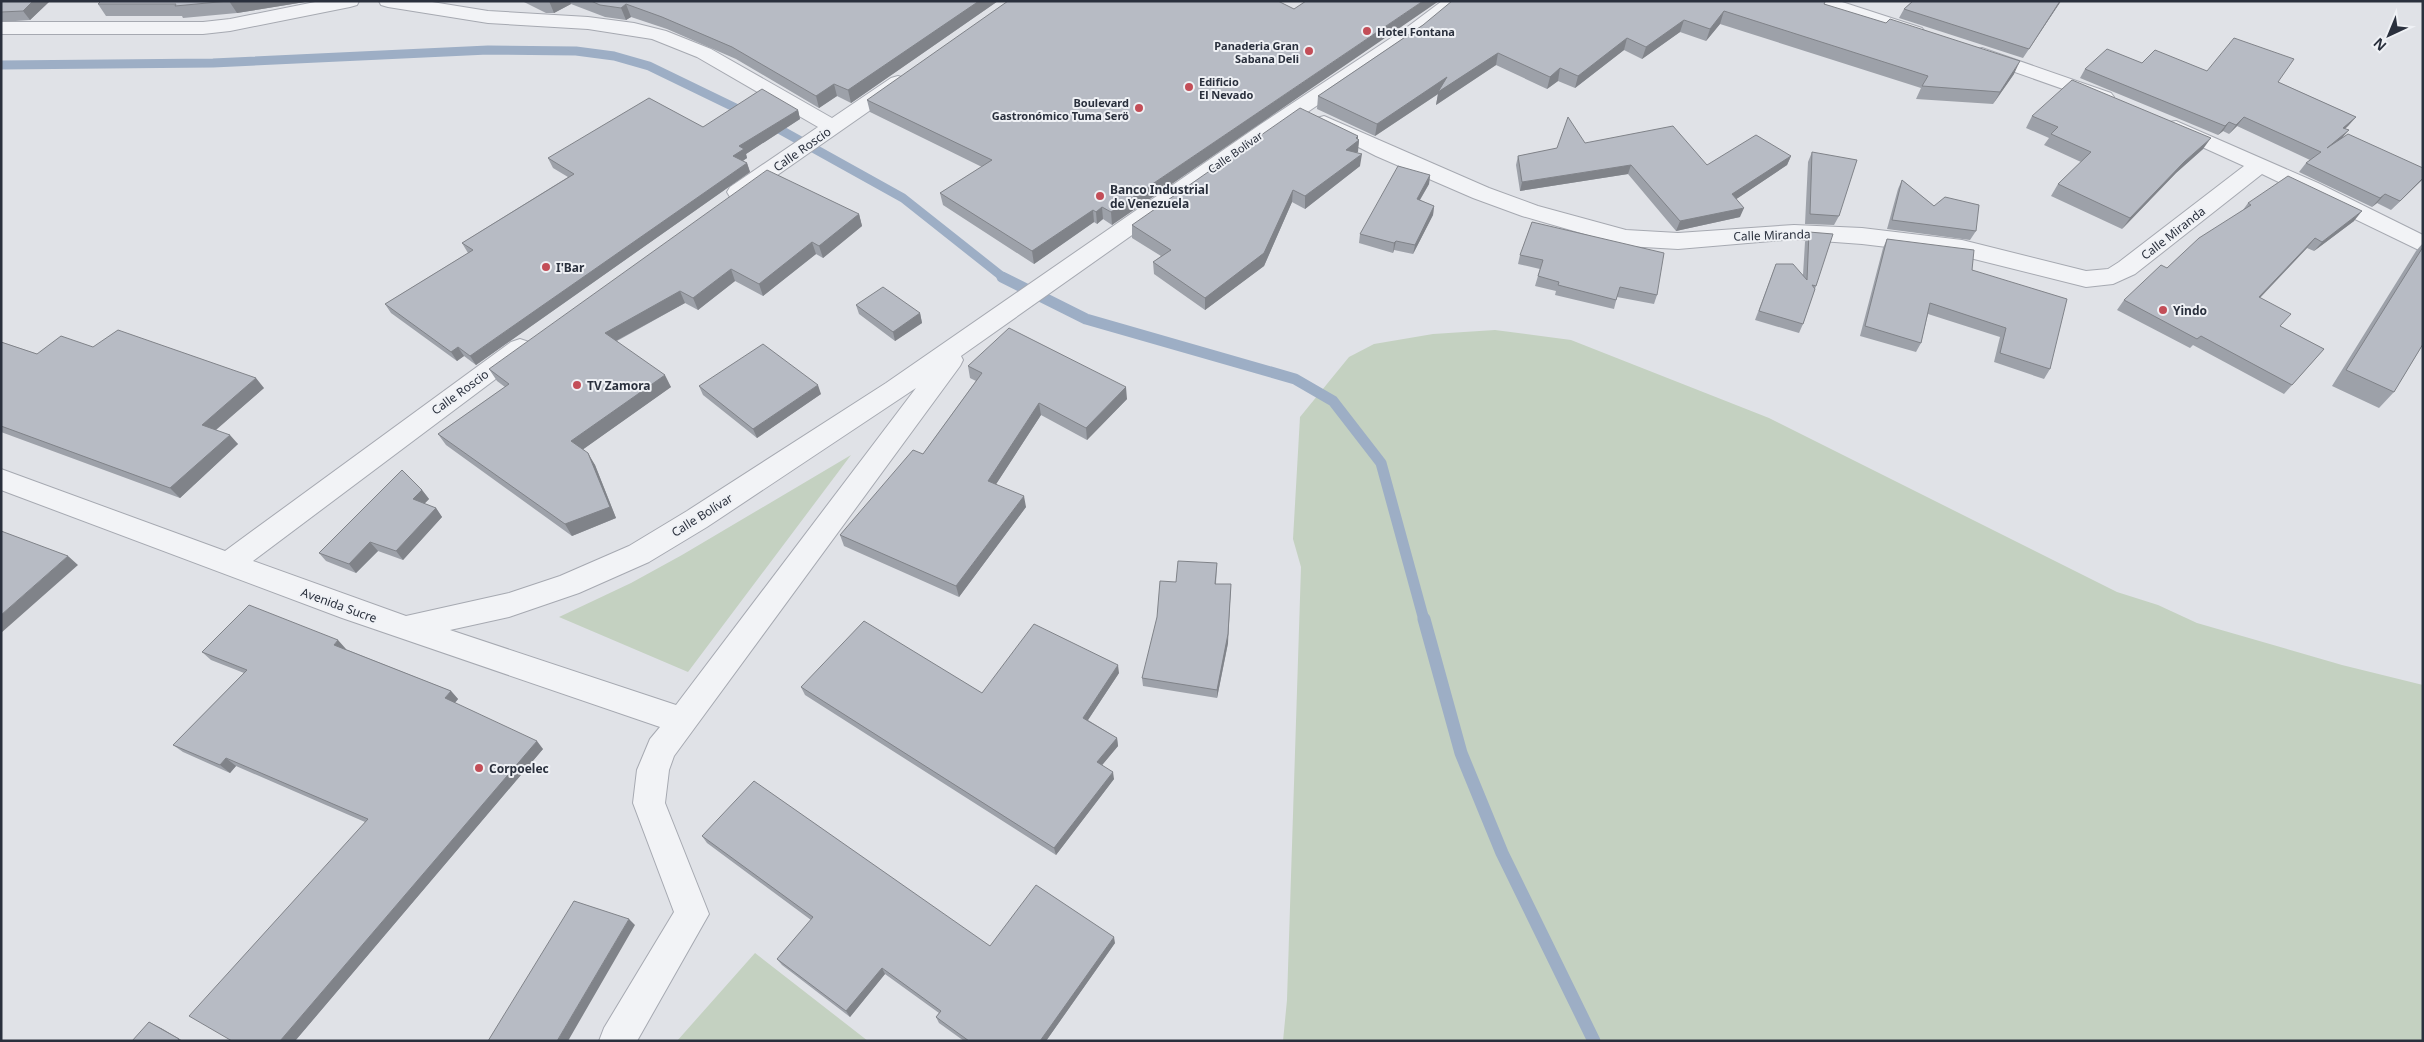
<svg xmlns="http://www.w3.org/2000/svg" width="2424" height="1042" font-family="'Noto Sans',sans-serif">
<rect width="100%" height="100%" fill="#e0e2e7"/>
<path fill="#c4d1c1" d="M 1495,330 L 1571,340 L 1769,418 L 2117,592 L 2158,605 L 2197,623 L 2342,665 L 2423,685 L 2423,1041 L 1283,1041 L 1287,1000 L 1301,567 L 1293,539 L 1300,417 L 1349,357 L 1374,344 L 1433,334 Z
M 851,455 L 688,672 L 559,617 L 631,583 L 682,555 Z
M 755,953 L 868,1041 L 677,1041 Z"/>
<g fill="none" stroke-linecap="round" stroke-linejoin="round">
<path stroke="#9daec5" stroke-width="9" d="M 1,65 L 213,63 L 488,50 L 576,51 L 614,56 L 649,66 L 746,113
M 770,124 L 903,198 L 1004,278"/>
<path stroke="#9daec5" stroke-width="11" d="M 1002,277 L 1086,319 L 1295,379 L 1333,401 L 1381,463 L 1424,620"/>
<path stroke="#9daec5" stroke-width="13" d="M 1424,619 L 1461,753 L 1502,853 L 1594,1041"/>
<defs>
<path id="minor" d="M 320,1 L 359,1 L 357,5 L 350,7 L 230,31 L 203,34 L 1,34 L 1,22 L 203,22 L 230,19 Z
M 379,1 L 426,1 L 488,11 L 588,17 L 634,23 L 666,31 L 711,49 L 832,118 L 891,78 L 898,76 L 905,78 L 908,82 L 905,86 L 746,197 L 738,199 L 730,197 L 727,192 L 730,187 L 818,127 L 697,57 L 652,39 L 588,29 L 488,23 L 388,7 L 381,5 Z
M 1442,1 L 1463,1 L 1420,36 L 1275,134 L 961,356 L 963,360 L 960,366 L 674,756 L 669,770 L 665,803 L 709,914 L 637,1041 L 599,1041 L 604,1028 L 674,912 L 633,803 L 637,770 L 650,739 L 660,727 L 342,618 L 1,490 L 1,469 L 225,551 L 511,342 L 520,339 L 529,342 L 532,348 L 529,354 L 253,561 L 406,616 L 509,593 L 560,576 L 629,546 L 687,511 L 886,383 L 1261,124 L 1406,28 ZM 916,388 L 676,705 L 450,630 L 509,617 L 579,593 L 649,562 L 707,527 Z
M 1810,1 L 1839,1 L 1922,28 L 1925,32 L 1922,36 L 1915,38 L 1908,36 L 1812,5 Z
M 1982,48 L 2111,93 L 2114,97 L 2111,101 L 2104,103 L 2097,101 L 1975,58 L 1972,54 L 1975,50 Z
M 1324,116 L 1489,188 L 1538,206 L 1626,230 L 1678,233 L 1794,225 L 1862,228 L 1962,240 L 2086,271 L 2108,269 L 2119,262 L 2244,166 L 2169,132 L 2165,127 L 2169,122 L 2176,121 L 2318,183 L 2423,235 L 2423,252 L 2262,174 L 2135,274 L 2113,284 L 2086,287 L 1962,256 L 1862,244 L 1794,239 L 1678,249 L 1626,246 L 1522,216 L 1473,198 L 1376,156 L 1317,126 L 1313,122 L 1317,118 Z"/>
</defs>
<use href="#minor" stroke="#a6a9b1" stroke-width="2"/>
<use href="#minor" fill="#f2f3f6" fill-rule="evenodd"/>
</g>
<path fill="#9da1a9" d="M 1,1 L 50,1 L 30,20 L 1,22 Z
M 101,1 L 311,1 L 237,13 L 183,18 L 182,16 L 106,16 L 98,4 Z
M 522,1 L 998,1 L 851,103 L 837,96 L 819,108 L 736,59 L 667,29 L 631,17 L 626,20 L 605,17 L 571,4 L 554,13 L 546,13 Z
M 1278,1 L 1112,225 L 1103,219 L 1097,224 L 1094,222 L 1034,264 L 943,205 L 940,193 L 982,167 L 870,112 L 867,100 Z
M 1913,1 L 2061,1 L 2023,58 L 1899,18 L 1904,9 Z
M 1824,4 L 2014,74 L 1993,104 L 1916,99 L 1921,88 L 1720,24 L 1706,41 L 1680,32 L 1642,59 L 1624,50 L 1575,88 L 1558,81 L 1547,89 L 1496,65 L 1436,105 L 1438,94 L 1375,136 L 1317,109 L 1318,96 L 1423,25 Z
M 2142,63 L 2278,82 L 2356,117 L 2345,129 L 2343,137 L 2423,168 L 2423,179 L 2391,210 L 2377,203 L 2372,207 L 2299,172 L 2306,163 L 2310,160 L 2237,126 L 2229,134 L 2223,131 L 2218,135 L 2080,78 L 2085,69 Z
M 798,110 L 800,119 L 746,154 L 747,158 L 743,161 L 747,163 L 750,172 L 476,365 L 464,356 L 457,361 L 391,313 L 385,304 L 468,253 L 462,243 L 568,177 L 553,168 L 548,158 Z
M 2032,116 L 2203,149 L 2176,173 L 2122,229 L 2051,196 L 2058,184 L 2081,162 L 2044,145 L 2049,138 L 2026,128 Z
M 1358,136 L 1358,139 L 1359,140 L 1357,153 L 1360,166 L 1305,209 L 1292,202 L 1264,266 L 1205,310 L 1154,274 L 1153,262 L 1161,256 L 1132,238 L 1132,225 Z
M 1585,143 L 1707,165 L 1791,156 L 1787,165 L 1736,199 L 1740,217 L 1676,231 L 1628,174 L 1520,191 L 1516,165 L 1518,156 Z
M 1812,152 L 1839,216 L 1834,225 L 1805,224 L 1808,162 Z
M 1430,175 L 1429,184 L 1420,200 L 1434,206 L 1433,215 L 1413,254 L 1394,250 L 1393,253 L 1359,243 L 1360,234 Z
M 1902,180 L 1934,206 L 1976,231 L 1970,240 L 1887,229 L 1898,189 Z
M 2248,203 L 2354,221 L 2314,251 L 2307,248 L 2260,298 L 2280,326 L 2324,349 L 2284,394 L 2193,345 L 2190,348 L 2117,310 L 2124,300 L 2167,268 L 2243,210 Z
M 859,214 L 862,226 L 823,258 L 816,254 L 763,296 L 735,281 L 698,310 L 685,303 L 617,341 L 671,387 L 583,449 L 595,465 L 616,518 L 572,536 L 446,445 L 438,434 L 505,387 L 497,381 L 489,369 Z
M 1532,222 L 1657,295 L 1654,304 L 1617,297 L 1614,309 L 1555,295 L 1556,291 L 1535,286 L 1540,269 L 1518,264 L 1520,255 Z
M 1809,232 L 1816,286 L 1803,324 L 1799,333 L 1755,320 L 1776,264 L 1803,275 L 1805,242 Z
M 1887,239 L 1972,270 L 2050,369 L 2044,379 L 1994,362 L 2000,337 L 1928,314 L 1921,343 L 1916,352 L 1860,336 L 1883,248 Z
M 2423,243 L 2423,344 L 2394,392 L 2379,408 L 2332,386 L 2416,251 Z
M 856,305 L 920,313 L 922,323 L 895,341 L 859,314 Z
M 1,342 L 37,354 L 93,347 L 264,388 L 216,430 L 238,444 L 180,498 L 1,432 Z
M 968,366 L 1127,399 L 1087,440 L 1041,415 L 996,484 L 1026,507 L 959,597 L 844,546 L 840,535 L 923,454 L 976,381 L 970,378 Z
M 699,386 L 821,394 L 757,438 L 703,395 Z
M 422,490 L 429,499 L 424,504 L 436,508 L 442,517 L 403,560 L 378,551 L 356,573 L 326,561 L 319,553 Z
M 1217,563 L 1216,584 L 1228,643 L 1217,698 L 1143,686 L 1142,678 L 1176,582 Z
M 345,649 L 451,691 L 458,699 L 455,703 L 543,749 L 295,1041 L 232,1041 L 365,822 L 236,766 L 230,773 L 183,752 L 173,745 L 244,673 L 211,660 L 202,652 L 346,649 Z
M 1119,673 L 1088,720 L 1117,738 L 1118,746 L 1102,765 L 1114,779 L 1056,855 L 805,695 L 801,687 L 982,693 Z
M 702,836 L 990,946 L 1115,943 L 1046,1041 L 964,1041 L 939,1023 L 936,1017 L 939,1013 L 885,974 L 850,1017 L 782,965 L 777,959 L 811,920 L 707,843 Z"/>
<path fill="#808389" d="M 33,1 L 50,1 L 30,20 L 23,11 Z
M 229,1 L 311,1 L 237,13 Z
M 549,1 L 570,1 L 571,4 L 554,13 Z
M 979,1 L 998,1 L 851,103 L 848,90 Z
M 1423,1 L 1439,1 L 1112,225 L 1111,212 Z
M 2060,1 L 2061,1 L 2023,58 L 2029,49 Z
M 626,4 L 631,17 L 626,20 L 621,8 Z
M 1724,11 L 1720,24 L 1706,41 L 1710,29 Z
M 1684,20 L 1680,32 L 1642,59 L 1646,47 Z
M 1627,38 L 1624,50 L 1575,88 L 1578,76 Z
M 1498,53 L 1496,65 L 1436,105 L 1438,94 L 1375,136 L 1377,124 L 1447,77 Z
M 2020,61 L 2014,74 L 1993,104 L 2000,92 Z
M 1560,68 L 1558,81 L 1547,89 L 1550,77 Z
M 834,84 L 837,96 L 819,108 L 816,96 Z
M 798,110 L 800,119 L 746,154 L 747,158 L 736,165 L 733,156 L 739,146 Z
M 2244,117 L 2237,126 L 2229,134 L 2236,125 Z
M 2356,117 L 2348,126 L 2335,137 L 2343,128 Z
M 2229,122 L 2223,131 L 2218,135 L 2225,126 Z
M 2349,130 L 2341,139 L 2327,148 Z
M 1358,136 L 1358,141 L 1359,140 L 1358,152 L 1345,162 L 1346,150 L 1356,138 Z
M 2211,138 L 2203,149 L 2176,173 L 2122,229 L 2130,218 L 2184,162 Z
M 1362,154 L 1360,166 L 1305,209 L 1305,196 Z
M 1791,156 L 1787,165 L 1729,204 L 1732,194 Z
M 747,163 L 750,172 L 476,365 L 470,356 Z
M 1631,165 L 1628,174 L 1520,191 L 1522,182 Z
M 1430,175 L 1429,184 L 1415,208 L 1417,199 Z
M 2423,178 L 2423,179 L 2391,210 Z
M 1293,190 L 1292,202 L 1264,266 L 1205,310 L 1205,298 Z
M 2385,194 L 2377,203 L 2372,207 L 2380,198 Z
M 1434,206 L 1433,215 L 1413,254 L 1415,245 Z
M 1102,207 L 1103,219 L 1097,224 L 1096,212 Z
M 1744,208 L 1740,217 L 1676,231 L 1680,221 Z
M 1093,210 L 1094,222 L 1034,264 L 1032,251 Z
M 2362,211 L 2354,221 L 2314,251 L 2322,242 Z
M 859,214 L 862,226 L 823,258 L 819,246 Z
M 2315,238 L 2307,248 L 2251,307 L 2259,297 Z
M 1396,241 L 1394,250 L 1393,253 L 1394,243 Z
M 812,242 L 816,254 L 763,296 L 759,284 Z
M 731,269 L 735,281 L 698,310 L 693,298 Z
M 680,291 L 685,303 L 610,344 L 605,333 Z
M 920,313 L 922,323 L 895,341 L 893,332 Z
M 458,347 L 464,356 L 457,361 L 451,352 Z
M 665,375 L 671,387 L 578,453 L 571,441 Z
M 256,378 L 264,388 L 211,434 L 202,425 Z
M 818,385 L 821,394 L 757,438 L 753,429 Z
M 1126,387 L 1127,399 L 1087,440 L 1086,428 Z
M 1039,403 L 1041,415 L 991,492 L 988,481 Z
M 230,435 L 238,444 L 180,498 L 170,488 Z
M 588,453 L 595,465 L 616,518 L 572,536 L 565,524 Z
M 422,490 L 429,499 L 420,508 L 413,499 Z
M 1024,496 L 1026,507 L 959,597 L 956,586 Z
M 436,508 L 442,517 L 403,560 L 396,551 Z
M 370,542 L 378,551 L 356,573 L 349,564 Z
M 68,556 L 78,565 L 1,633 L 1,615 Z
M 1231,584 L 1228,643 L 1217,698 L 1217,690 Z
M 338,640 L 346,649 L 342,653 L 334,645 Z
M 1118,665 L 1119,673 L 1084,726 L 1083,718 Z
M 451,691 L 458,699 L 452,706 L 445,698 Z
M 1117,738 L 1118,746 L 1098,770 L 1097,762 Z
M 537,741 L 543,749 L 295,1041 L 280,1041 Z
M 226,758 L 236,766 L 230,773 L 220,765 Z
M 1113,772 L 1114,779 L 1056,855 L 1054,848 Z
M 629,919 L 635,925 L 568,1041 L 557,1041 Z
M 1114,937 L 1115,943 L 1046,1041 L 1040,1041 Z
M 882,968 L 885,974 L 850,1017 L 846,1011 Z
M 149,1022 L 161,1028 L 183,1041 L 177,1041 Z"/>
<path fill="#b7bbc4" stroke="#808389" d="M 1,1 L 33,1 L 23,11 L 1,12 Z
M 101,1 L 229,1 L 175,6 L 176,4 L 98,4 Z
M 591,1 L 979,1 L 848,90 L 834,84 L 816,96 L 732,47 L 662,17 L 626,4 L 621,8 L 600,5 Z
M 1008,1 L 1278,1 L 1294,9 L 1306,1 L 1423,1 L 1111,212 L 1102,207 L 1096,212 L 1093,210 L 1032,251 L 940,193 L 992,160 L 867,100 Z
M 1452,1 L 1824,1 L 1825,2 L 1824,4 L 1886,23 L 1890,19 L 2020,61 L 2000,92 L 1922,86 L 1928,76 L 1724,11 L 1710,29 L 1684,20 L 1646,47 L 1627,38 L 1578,76 L 1560,68 L 1550,77 L 1498,53 L 1438,92 L 1447,77 L 1377,124 L 1318,96 L 1423,25 Z
M 1913,1 L 2060,1 L 2029,49 L 1904,9 Z
M 2234,38 L 2294,59 L 2278,82 L 2356,117 L 2343,128 L 2349,130 L 2327,148 L 2348,134 L 2423,168 L 2423,178 L 2400,201 L 2385,194 L 2380,198 L 2306,163 L 2321,152 L 2244,117 L 2236,125 L 2229,122 L 2225,126 L 2085,69 L 2107,49 L 2142,63 L 2155,50 L 2207,71 Z
M 2072,80 L 2211,138 L 2184,162 L 2130,218 L 2058,184 L 2091,152 L 2051,134 L 2058,127 L 2032,116 Z
M 762,89 L 798,110 L 739,146 L 744,149 L 733,156 L 747,163 L 470,356 L 458,347 L 451,352 L 385,304 L 473,250 L 462,243 L 574,174 L 548,158 L 649,98 L 703,127 Z
M 1300,108 L 1358,136 L 1356,138 L 1359,140 L 1346,150 L 1362,154 L 1305,196 L 1293,190 L 1264,253 L 1205,298 L 1153,262 L 1171,250 L 1132,225 Z
M 1568,117 L 1585,143 L 1673,126 L 1707,165 L 1756,135 L 1791,156 L 1732,194 L 1744,208 L 1680,221 L 1631,165 L 1522,182 L 1518,156 L 1557,148 Z
M 1812,152 L 1857,160 L 1839,216 L 1810,214 Z
M 1398,166 L 1430,175 L 1417,199 L 1434,206 L 1415,245 L 1396,241 L 1394,243 L 1360,234 Z
M 767,170 L 859,214 L 819,246 L 812,242 L 759,284 L 731,269 L 693,298 L 680,291 L 605,333 L 665,375 L 571,441 L 588,453 L 610,507 L 565,524 L 438,434 L 509,384 L 489,369 Z
M 2288,176 L 2362,211 L 2322,242 L 2315,238 L 2259,297 L 2291,314 L 2280,326 L 2324,349 L 2292,385 L 2201,336 L 2197,339 L 2124,300 L 2161,265 L 2167,268 L 2199,238 L 2251,205 L 2248,203 Z
M 1902,180 L 1934,206 L 1945,197 L 1979,205 L 1976,231 L 1892,220 Z
M 1532,222 L 1664,253 L 1657,295 L 1620,287 L 1616,300 L 1558,285 L 1559,282 L 1538,276 L 1543,260 L 1520,255 Z
M 1809,232 L 1833,234 L 1816,286 L 1812,285 L 1815,289 L 1803,324 L 1759,311 L 1776,264 L 1793,264 L 1807,280 Z
M 1887,239 L 1974,250 L 1972,270 L 2067,299 L 2050,369 L 2000,353 L 2006,328 L 1930,303 L 1921,343 L 1865,326 Z
M 2423,247 L 2423,344 L 2394,392 L 2346,370 Z
M 883,287 L 920,313 L 893,332 L 856,305 Z
M 1009,328 L 1126,387 L 1086,428 L 1039,403 L 988,481 L 1024,496 L 956,586 L 840,535 L 913,450 L 923,454 L 982,373 L 968,366 Z
M 118,330 L 256,378 L 202,425 L 230,435 L 170,488 L 1,426 L 1,342 L 37,354 L 61,336 L 93,347 Z
M 763,344 L 818,385 L 753,429 L 699,386 Z
M 402,470 L 422,490 L 413,499 L 436,508 L 396,551 L 370,542 L 349,564 L 319,553 Z
M 1,531 L 68,556 L 1,615 Z
M 1178,561 L 1217,563 L 1215,584 L 1231,584 L 1228,634 L 1217,690 L 1142,678 L 1157,617 L 1160,581 L 1176,582 Z
M 249,605 L 338,640 L 334,645 L 451,691 L 445,698 L 537,741 L 280,1041 L 232,1041 L 189,1016 L 368,819 L 226,758 L 220,765 L 173,745 L 247,670 L 202,652 Z
M 864,621 L 982,693 L 1034,624 L 1118,665 L 1083,718 L 1117,738 L 1097,762 L 1113,772 L 1054,848 L 801,687 Z
M 754,781 L 990,946 L 1036,885 L 1114,937 L 1040,1041 L 969,1041 L 936,1017 L 941,1011 L 882,968 L 846,1011 L 777,959 L 813,917 L 702,836 Z
M 574,901 L 629,919 L 557,1041 L 488,1041 Z
M 149,1022 L 179,1039 L 177,1041 L 132,1041 Z"/>
<g fill="#c34e58" stroke="#eff1f5" stroke-width="2">
<circle cx="1367" cy="31" r="5"/>
<circle cx="1309" cy="51" r="5"/>
<circle cx="1189" cy="87" r="5"/>
<circle cx="1139" cy="108" r="5"/>
<circle cx="1100" cy="196" r="5"/>
<circle cx="546" cy="267" r="5"/>
<circle cx="2163" cy="310" r="5"/>
<circle cx="577" cy="385" r="5"/>
<circle cx="479" cy="768" r="5"/>
</g>
<g text-anchor="middle" dominant-baseline="central" stroke-width="4" stroke-linejoin="round" paint-order="stroke">
<g font-size="11" font-weight="bold" fill="#2a303d" stroke="#eff1f5" text-anchor="start">
<text x="1377" y="31">Hotel Fontana</text>
<text x="1299" y="45" text-anchor="end">Panaderia Gran<tspan x="1299" dy="13">Sabana Deli</tspan></text>
<text x="1199" y="81">Edificio<tspan x="1199" dy="13">El Nevado</tspan></text>
<text x="1129" y="102" text-anchor="end">Boulevard<tspan x="1129" dy="13">Gastronómico Tuma Serö</tspan></text>
</g>
<g font-size="11" fill="#2a303d" stroke="#eff1f5">
<text transform="translate(1235 152) rotate(-35)">Calle Bolívar</text>
</g>
<g font-size="12" fill="#2a303d" stroke="#eff1f5">
<text transform="translate(802 149) rotate(-35)">Calle Roscio</text>
<text transform="translate(2173 233) rotate(-38)">Calle Miranda</text>
<text transform="translate(1772 235) rotate(-2)">Calle Miranda</text>
<text transform="translate(460 392) rotate(-36)">Calle Roscio</text>
<text transform="translate(702 515) rotate(-32)">Calle Bolívar</text>
<text transform="translate(339 605) rotate(20)">Avenida Sucre</text>
</g>
<g font-size="12" font-weight="bold" fill="#2a303d" stroke="#eff1f5" text-anchor="start">
<text x="1110" y="189">Banco Industrial<tspan x="1110" dy="14">de Venezuela</tspan></text>
<text x="556" y="267">I'Bar</text>
<text x="2173" y="310">Yindo</text>
<text x="587" y="385">TV Zamora</text>
<text x="489" y="768">Corpoelec</text>
</g>
</g>
<rect width="2424" height="1042" fill="none" stroke="#2a303d" stroke-width="5"/>
<g transform="translate(2389 35) rotate(224)" stroke="#eff1f5" stroke-width="4" paint-order="stroke">
<path d="M0-4L9 19L0 12L-9 19Z" fill="#2a303d"/>
<text y="-8" font-size="14" font-weight="bold" text-anchor="middle" fill="#2a303d">N</text>
</g>
</svg>
